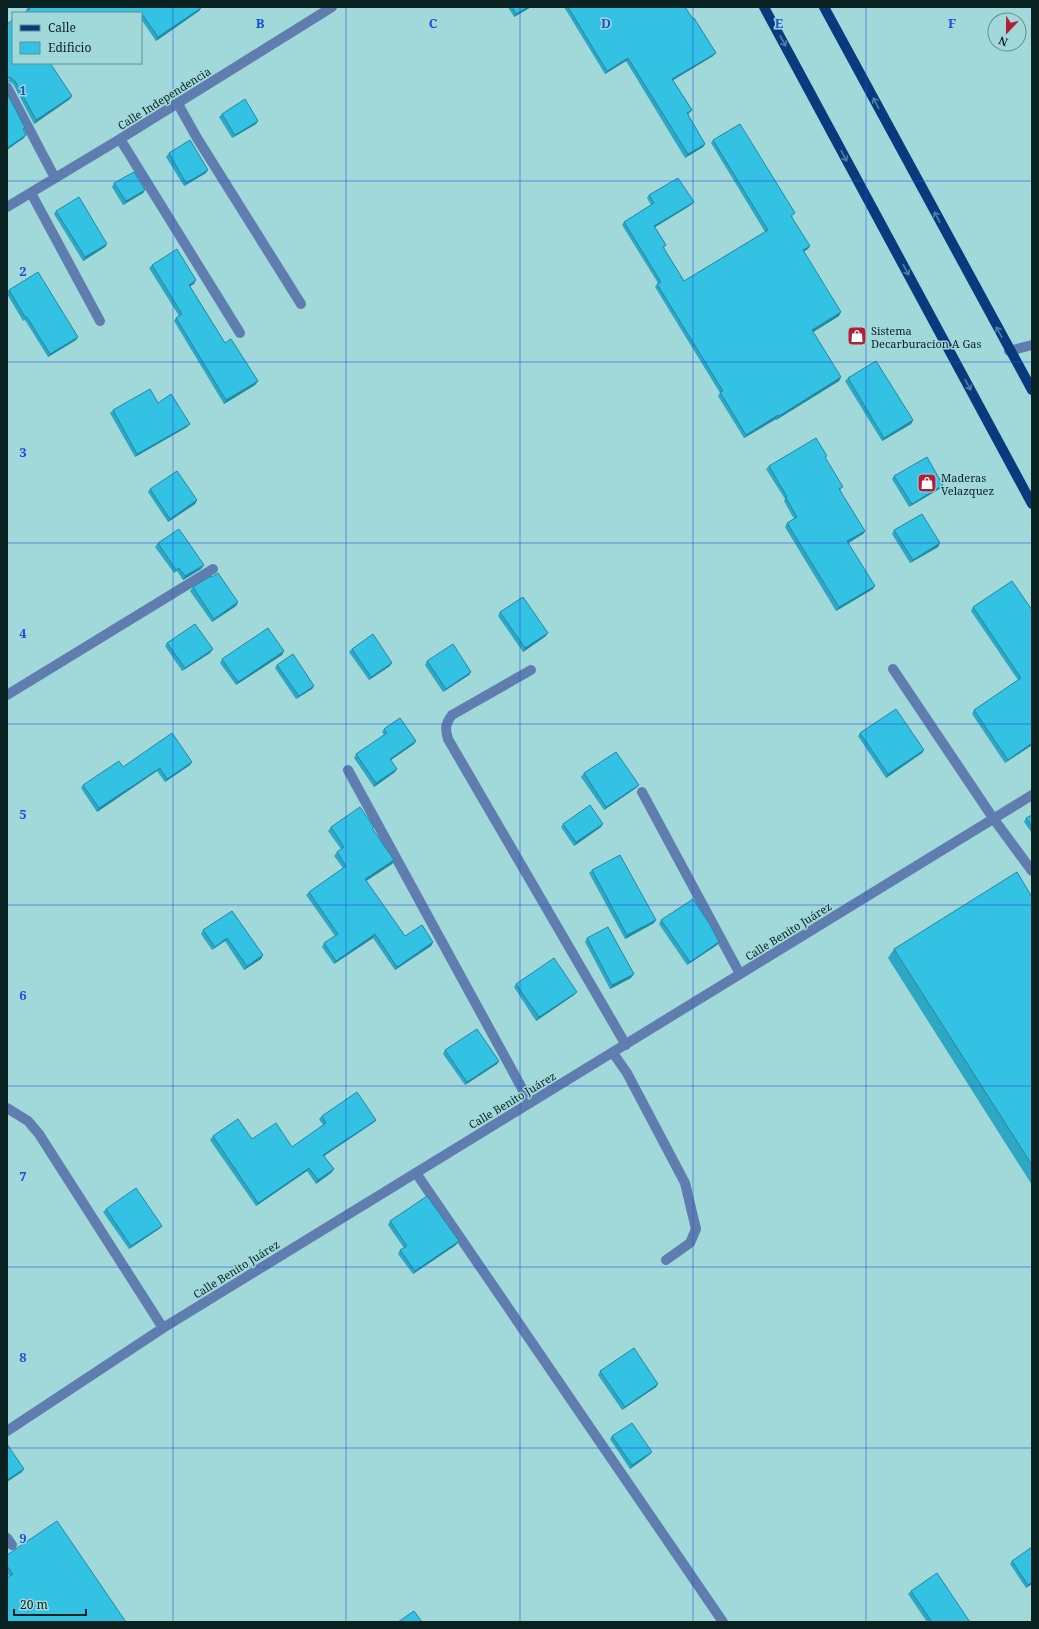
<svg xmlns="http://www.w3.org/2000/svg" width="1039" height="1629" font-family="'Noto Serif',serif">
<rect width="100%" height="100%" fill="#a1d8da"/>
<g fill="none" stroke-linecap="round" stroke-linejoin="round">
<path stroke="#5f7eaf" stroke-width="10" d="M 7,87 L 55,178
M 178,104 L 197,138 L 301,304
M 120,139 L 240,333
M 31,193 L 100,321
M 7,207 L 120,139 L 332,7
M 1009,351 L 1032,345
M 893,669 L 993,818 L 1032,871
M 531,670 L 452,715 C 445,724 445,729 448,739 L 626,1045
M 7,695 L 213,569
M 348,770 L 530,1103
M 642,792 L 740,974
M 613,1053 L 627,1073 L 685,1183 L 696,1229 L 690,1243 L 666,1260
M 7,1108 L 28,1121 L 39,1134 L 163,1328
M 416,1173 L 723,1622
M 7,1431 L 163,1328 L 1032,795
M 7,1538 L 12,1545"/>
<path stroke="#0a3a7e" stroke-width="10" d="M 764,7 L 1032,504
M 824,7 L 1032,390"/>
</g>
<path fill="#2da7c4" d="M 28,7 L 201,7 L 199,11 L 156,41 L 141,19 L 141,13 L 27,11 L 26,10 Z
M 508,7 L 531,7 L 514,17 Z
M 564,7 L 685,7 L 713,56 L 673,80 L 692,110 L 689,114 L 688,115 L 705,144 L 703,147 L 685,158 L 626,61 L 605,74 Z
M 13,63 L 53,63 L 51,65 L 72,96 L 70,99 L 34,124 L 13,84 L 8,81 Z
M 222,114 L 258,121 L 256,124 L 232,138 L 219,117 Z
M 713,140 L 793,217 L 792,217 L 808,249 L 804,251 L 839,316 L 813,332 L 841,377 L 839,381 L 776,420 L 776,419 L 744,438 L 718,396 L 720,393 L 655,287 L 658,283 L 622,225 L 624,222 L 651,205 L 647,198 L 649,195 L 691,205 L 655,227 L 666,245 L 664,248 L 684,281 L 765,232 L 711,143 Z
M 169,153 L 206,173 L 184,186 L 166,157 Z
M 114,183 L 145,190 L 143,193 L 123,205 L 112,187 Z
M 56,211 L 107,244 L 105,247 L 83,261 L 54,214 Z
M 152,265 L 194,284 L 190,286 L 225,343 L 258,381 L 255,385 L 224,404 L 174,321 L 176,318 L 179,316 L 149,268 Z
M 9,290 L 78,337 L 76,340 L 48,357 L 25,320 L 23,321 L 7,294 L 7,292 Z
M 848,378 L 913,420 L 911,424 L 882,441 L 845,381 Z
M 158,403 L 187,427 L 135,457 L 110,413 L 113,410 Z
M 825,458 L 841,490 L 840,491 L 865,531 L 863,534 L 848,543 L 873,589 L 836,611 L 785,527 L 787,523 L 794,519 L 784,501 L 785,499 L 766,469 L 769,466 Z
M 894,476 L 943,485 L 941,488 L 909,507 L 892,479 Z
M 150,489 L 197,500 L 195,504 L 168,522 L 148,492 Z
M 894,530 L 940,543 L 938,547 L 910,563 L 892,534 Z
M 158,543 L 204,565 L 201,569 L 183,580 L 177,571 L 174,573 L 155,547 Z
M 193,587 L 238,602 L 236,606 L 212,622 L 190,591 Z
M 973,607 L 1032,610 L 1032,745 L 1005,763 L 972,714 L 974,710 L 1018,680 L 971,611 Z
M 500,612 L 546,636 L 523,652 L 498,616 Z
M 167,643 L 210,653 L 182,671 L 165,646 Z
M 352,649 L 390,666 L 369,680 L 349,652 Z
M 284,651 L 282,655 L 236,685 L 220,663 L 222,659 Z
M 427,661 L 471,672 L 469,675 L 443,692 L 425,665 Z
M 277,665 L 314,686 L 312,689 L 296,699 L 275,668 Z
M 384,729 L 416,741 L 414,744 L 391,760 L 395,772 L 374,787 L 354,758 L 356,754 L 384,735 L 382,732 Z
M 860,733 L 924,750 L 922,753 L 886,778 L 858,736 Z
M 192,762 L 190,765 L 165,782 L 157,771 L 97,812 L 81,788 L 83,785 L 123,767 Z
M 584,773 L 639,785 L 636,788 L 604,810 L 581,777 Z
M 1032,815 L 1032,833 L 1024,822 L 1026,818 Z
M 563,824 L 601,827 L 574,846 L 561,827 Z
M 331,827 L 374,827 L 372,829 L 394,860 L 392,864 L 366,881 L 405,936 L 433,942 L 431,946 L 395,970 L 373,938 L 334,964 L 322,947 L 324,943 L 335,936 L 306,895 L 309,892 L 343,868 L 334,856 L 337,852 L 341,849 L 328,831 Z
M 592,870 L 654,923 L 625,939 L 589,873 Z
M 1032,897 L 1032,1185 L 888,958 L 894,949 Z
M 232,911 L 263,955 L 261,959 L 244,970 L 225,941 L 212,950 L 201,934 L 203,930 Z
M 661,920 L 719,942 L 717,945 L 687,965 L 659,924 Z
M 587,938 L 631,978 L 610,989 L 585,942 Z
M 516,984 L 574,995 L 536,1021 L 514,987 Z
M 445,1050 L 499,1061 L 497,1064 L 465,1085 L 443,1054 Z
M 322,1116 L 376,1120 L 373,1123 L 324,1156 L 334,1169 L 331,1173 L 316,1184 L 307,1171 L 256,1206 L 210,1140 L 213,1136 L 252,1139 L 292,1147 L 323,1125 L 319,1119 Z
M 106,1209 L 162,1226 L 159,1229 L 129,1249 L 103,1212 Z
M 390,1221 L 456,1245 L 413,1274 L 398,1254 L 400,1250 L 404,1248 L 388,1225 Z
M 600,1371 L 658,1384 L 656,1387 L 622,1410 L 598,1375 Z
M 612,1436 L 649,1455 L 630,1469 L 610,1439 Z
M 1032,1547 L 1032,1584 L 1026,1588 L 1010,1564 L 1012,1561 Z
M 7,1555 L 126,1622 L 9,1576 L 7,1572 Z
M 911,1591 L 970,1622 L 927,1622 L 908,1594 Z"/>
<path fill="#2488a0" d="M 528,7 L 531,7 L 514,17 L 516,14 Z
M 201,8 L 199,11 L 156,41 L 158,37 Z
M 716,53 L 713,56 L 670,82 L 672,79 Z
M 628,58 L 626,61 L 605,74 L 607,71 Z
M 72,96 L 70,99 L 34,124 L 36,120 Z
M 258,121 L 256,124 L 232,138 L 235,135 Z
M 26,135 L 24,138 L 7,150 L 7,148 Z
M 705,144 L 703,147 L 685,158 L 688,154 Z
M 208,170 L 206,173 L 184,186 L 186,183 Z
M 145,190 L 143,193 L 123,205 L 126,201 Z
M 694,202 L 691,205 L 652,229 L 654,226 Z
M 107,244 L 105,247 L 83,261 L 85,257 Z
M 810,246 L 808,249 L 801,253 L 803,250 Z
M 196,280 L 194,284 L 187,288 L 189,285 Z
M 841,312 L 839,316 L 810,334 L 812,330 Z
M 78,337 L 76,340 L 48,357 L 50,354 Z
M 841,377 L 839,381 L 776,420 L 779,416 Z
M 258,381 L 255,385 L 224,404 L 226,400 Z
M 778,415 L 776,419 L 744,438 L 746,435 Z
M 913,420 L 911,424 L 882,441 L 884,438 Z
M 190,424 L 187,427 L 135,457 L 137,454 Z
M 943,485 L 941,488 L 909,507 L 912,504 Z
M 197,500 L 195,504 L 168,522 L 170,519 Z
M 865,531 L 863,534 L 845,545 L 847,541 Z
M 940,543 L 938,547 L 910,563 L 913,560 Z
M 204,565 L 201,569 L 183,580 L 185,576 Z
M 875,586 L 873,589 L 836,611 L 839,607 Z
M 238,602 L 236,606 L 212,622 L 214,619 Z
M 548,633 L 546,636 L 523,652 L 525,648 Z
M 213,649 L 210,653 L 182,671 L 185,668 Z
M 284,651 L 282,655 L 236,685 L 238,682 Z
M 392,663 L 390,666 L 369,680 L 371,677 Z
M 471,672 L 469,675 L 443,692 L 446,689 Z
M 314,686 L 312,689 L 296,699 L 299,696 Z
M 416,741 L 414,744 L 388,762 L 390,759 Z
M 1032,743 L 1032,745 L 1005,763 L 1008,760 Z
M 924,750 L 922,753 L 886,778 L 888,774 Z
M 192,762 L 190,765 L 165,782 L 167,779 Z
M 160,768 L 157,771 L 97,812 L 99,808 Z
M 397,769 L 395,772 L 374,787 L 376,783 Z
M 639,785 L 636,788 L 604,810 L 606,807 Z
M 603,824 L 601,827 L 574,846 L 576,842 Z
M 394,860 L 392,864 L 363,883 L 365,879 Z
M 656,920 L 654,923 L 625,939 L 627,935 Z
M 375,934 L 373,938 L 334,964 L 336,961 Z
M 227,938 L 225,941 L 212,950 L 215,947 Z
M 433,942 L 431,946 L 395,970 L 397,967 Z
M 719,942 L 717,945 L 687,965 L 690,962 Z
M 263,955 L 261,959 L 244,970 L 247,966 Z
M 634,974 L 631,978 L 610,989 L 612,985 Z
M 577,992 L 574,995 L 536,1021 L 539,1017 Z
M 499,1061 L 497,1064 L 465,1085 L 467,1082 Z
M 376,1120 L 373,1123 L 321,1158 L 323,1155 Z
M 309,1168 L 307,1171 L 256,1206 L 258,1203 Z
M 334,1169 L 331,1173 L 316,1184 L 318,1180 Z
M 162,1226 L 159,1229 L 129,1249 L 131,1246 Z
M 459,1241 L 456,1245 L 413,1274 L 415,1271 Z
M 658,1384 L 656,1387 L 622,1410 L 625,1407 Z
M 652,1452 L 649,1455 L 630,1469 L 632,1465 Z
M 24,1469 L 22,1472 L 7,1482 L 7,1480 Z
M 1032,1582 L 1032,1584 L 1026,1588 L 1028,1585 Z"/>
<path fill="#34c2e4" stroke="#2488a0" d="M 28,7 L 201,7 L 201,8 L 158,37 L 142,14 L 141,15 L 141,13 L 24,13 L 30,9 Z
M 512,7 L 528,7 L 516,14 Z
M 568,7 L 685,7 L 693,19 L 694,18 L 716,53 L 672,79 L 692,110 L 687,113 L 705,144 L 688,154 L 628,58 L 607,71 Z
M 13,20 L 13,63 L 51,63 L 50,63 L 72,96 L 36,120 L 15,81 L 10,77 L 7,78 L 7,24 Z
M 7,93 L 25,128 L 23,129 L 26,135 L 7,148 Z
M 245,99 L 258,121 L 235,135 L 222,114 Z
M 740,124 L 795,213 L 791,216 L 810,246 L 803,250 L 841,312 L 812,330 L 841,377 L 779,416 L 778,415 L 746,435 L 720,392 L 723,391 L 657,284 L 661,282 L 624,222 L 654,203 L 649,195 L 678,178 L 694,202 L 654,226 L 666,245 L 663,247 L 684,281 L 768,230 L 713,140 Z
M 190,140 L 208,170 L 186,183 L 169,153 Z
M 134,172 L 145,190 L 126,201 L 114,183 Z
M 79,197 L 107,244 L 85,257 L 56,211 Z
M 177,249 L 196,280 L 189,285 L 225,343 L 231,339 L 258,381 L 226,400 L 176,318 L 182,314 L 152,265 Z
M 38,272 L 78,337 L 50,354 L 27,317 L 25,317 L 9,290 Z
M 876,361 L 913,420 L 884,438 L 848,378 Z
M 150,389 L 158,403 L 171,394 L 190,424 L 137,454 L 113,410 Z
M 816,438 L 827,456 L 825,457 L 843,487 L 839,489 L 865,531 L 847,541 L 875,586 L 839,607 L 787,523 L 797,517 L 786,498 L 787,497 L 769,466 Z
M 927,457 L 943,485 L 912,504 L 894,476 Z
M 177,471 L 197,500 L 170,519 L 150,489 Z
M 922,514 L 940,543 L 913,560 L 894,530 Z
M 179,529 L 204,565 L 185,576 L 179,568 L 176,570 L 158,543 Z
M 218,573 L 238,602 L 214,619 L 193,587 L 211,576 L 212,577 Z
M 1012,581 L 1032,610 L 1032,743 L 1008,760 L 974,710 L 1021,678 L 973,607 Z
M 523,597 L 548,633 L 525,648 L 500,612 Z
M 195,624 L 213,649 L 185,668 L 167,643 Z
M 268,628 L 284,651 L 238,682 L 222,659 Z
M 373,634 L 392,663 L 371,677 L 352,649 Z
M 453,644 L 471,672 L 446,689 L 427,661 Z
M 293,654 L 314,686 L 299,696 L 277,665 Z
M 896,709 L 924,750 L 888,774 L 860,733 Z
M 400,718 L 416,741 L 390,759 L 397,769 L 376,783 L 356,754 L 387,733 L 384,729 Z
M 172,733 L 192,762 L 167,779 L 160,768 L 99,808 L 83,785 L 119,761 L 123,767 Z
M 616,752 L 639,785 L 606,807 L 584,773 Z
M 590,805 L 603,824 L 576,842 L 563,824 Z
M 360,807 L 374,827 L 372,828 L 394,860 L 365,879 L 405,936 L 422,925 L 433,942 L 397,967 L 375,934 L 336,961 L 324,943 L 338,934 L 309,892 L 346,866 L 337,852 L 344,847 L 331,827 Z
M 1032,815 L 1032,827 L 1026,818 Z
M 620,855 L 656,920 L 627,935 L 592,870 Z
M 1017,872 L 1032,897 L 1032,1165 L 894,949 Z
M 693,899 L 709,923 L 719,942 L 690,962 L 661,920 Z
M 232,911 L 263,955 L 247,966 L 227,938 L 215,947 L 203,930 Z
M 608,927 L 634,974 L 612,985 L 587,938 Z
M 554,958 L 577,992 L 539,1017 L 516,984 Z
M 477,1029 L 499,1061 L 467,1082 L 445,1050 Z
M 357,1092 L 376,1120 L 323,1155 L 334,1169 L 318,1180 L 309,1168 L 258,1203 L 213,1136 L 238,1119 L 252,1139 L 276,1123 L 292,1147 L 326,1123 L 322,1116 Z
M 136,1188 L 162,1226 L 131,1246 L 106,1209 Z
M 427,1196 L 459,1241 L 415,1271 L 400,1250 L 407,1246 L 390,1221 Z
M 634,1348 L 658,1384 L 625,1407 L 600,1371 Z
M 632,1423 L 652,1452 L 632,1465 L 612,1436 Z
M 7,1444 L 24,1469 L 7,1480 Z
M 57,1521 L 126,1622 L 7,1622 L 7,1578 L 13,1574 L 7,1566 L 7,1555 Z
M 1032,1547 L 1032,1582 L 1028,1585 L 1012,1561 Z
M 937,1573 L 970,1622 L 932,1622 L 911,1591 Z
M 414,1611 L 422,1622 L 398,1622 Z"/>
<defs><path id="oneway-shaft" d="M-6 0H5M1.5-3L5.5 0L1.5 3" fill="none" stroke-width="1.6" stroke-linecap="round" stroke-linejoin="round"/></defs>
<g stroke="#4e81a7">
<use href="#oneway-shaft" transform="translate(783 41) rotate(62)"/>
<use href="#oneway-shaft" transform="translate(876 103) rotate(-118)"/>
<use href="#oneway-shaft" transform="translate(844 156) rotate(62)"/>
<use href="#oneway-shaft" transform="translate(937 217) rotate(-118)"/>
<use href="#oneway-shaft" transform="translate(906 270) rotate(62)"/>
<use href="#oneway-shaft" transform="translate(999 332) rotate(-118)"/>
<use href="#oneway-shaft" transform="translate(968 385) rotate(62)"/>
</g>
<path fill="none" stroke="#1d4ed8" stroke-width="1" stroke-opacity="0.55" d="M 173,7 L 173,1622M 346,7 L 346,1622M 520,7 L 520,1622M 693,7 L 693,1622M 866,7 L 866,1622M 7,181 L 1032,181M 7,362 L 1032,362M 7,543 L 1032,543M 7,724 L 1032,724M 7,905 L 1032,905M 7,1086 L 1032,1086M 7,1267 L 1032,1267M 7,1448 L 1032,1448"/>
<defs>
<symbol id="shop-square" viewBox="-11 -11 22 22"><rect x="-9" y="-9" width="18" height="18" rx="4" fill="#b22038" stroke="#a1d8da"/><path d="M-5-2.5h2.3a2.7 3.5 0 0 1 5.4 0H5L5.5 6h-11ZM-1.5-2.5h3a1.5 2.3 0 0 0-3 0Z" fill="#fff"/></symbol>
</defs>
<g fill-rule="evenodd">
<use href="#shop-square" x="846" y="325" width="22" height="22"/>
<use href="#shop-square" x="916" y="472" width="22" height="22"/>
</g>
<g text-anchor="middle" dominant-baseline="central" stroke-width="3" stroke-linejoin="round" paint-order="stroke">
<g font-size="11" fill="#0a2121" stroke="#a1d8da">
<text transform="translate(164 98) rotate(-32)">Calle Independencia</text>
<text transform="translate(788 931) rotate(-32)">Calle Benito Juárez</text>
<text transform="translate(512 1100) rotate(-31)">Calle Benito Juárez</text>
<text transform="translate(236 1269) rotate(-32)">Calle Benito Juárez</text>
</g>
<g font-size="11" fill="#0a2121" stroke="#a1d8da" text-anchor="start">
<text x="871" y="330">Sistema<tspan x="871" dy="13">Decarburacion A Gas</tspan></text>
<text x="941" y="477">Maderas<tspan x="941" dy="13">Velazquez</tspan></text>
</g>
</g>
<g font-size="13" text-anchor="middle" font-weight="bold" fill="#1d4ed8" stroke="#a1d8da" stroke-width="3" stroke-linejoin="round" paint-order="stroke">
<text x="260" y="28">B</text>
<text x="433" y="28">C</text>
<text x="606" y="28">D</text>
<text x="779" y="28">E</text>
<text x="952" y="28">F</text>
<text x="23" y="95">1</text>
<text x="23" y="276">2</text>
<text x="23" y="457">3</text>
<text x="23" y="638">4</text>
<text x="23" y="819">5</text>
<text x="23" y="1000">6</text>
<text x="23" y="1181">7</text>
<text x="23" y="1362">8</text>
<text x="23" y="1543">9</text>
</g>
<rect width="1039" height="1629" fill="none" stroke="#0a2121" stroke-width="16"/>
<rect x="12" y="12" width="130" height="52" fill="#a1d8da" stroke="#658f90"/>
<rect x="20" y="25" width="20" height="6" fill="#0a3a7e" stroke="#658f90"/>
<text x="48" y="32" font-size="12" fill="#0a2121">Calle</text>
<rect x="20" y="42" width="20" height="12" fill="#34c2e4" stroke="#658f90"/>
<text x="48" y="52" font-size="12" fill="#0a2121">Edificio</text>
<g transform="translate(1007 32) rotate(202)"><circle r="19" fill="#a1d8da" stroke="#658f90"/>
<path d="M0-3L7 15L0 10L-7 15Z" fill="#b22038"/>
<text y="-6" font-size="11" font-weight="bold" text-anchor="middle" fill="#0a2121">N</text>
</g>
<path d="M14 1609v6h72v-6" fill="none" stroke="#0a2121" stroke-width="2"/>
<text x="20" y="1609" font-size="12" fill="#0a2121" stroke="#a1d8da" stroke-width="3" paint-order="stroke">20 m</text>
</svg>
